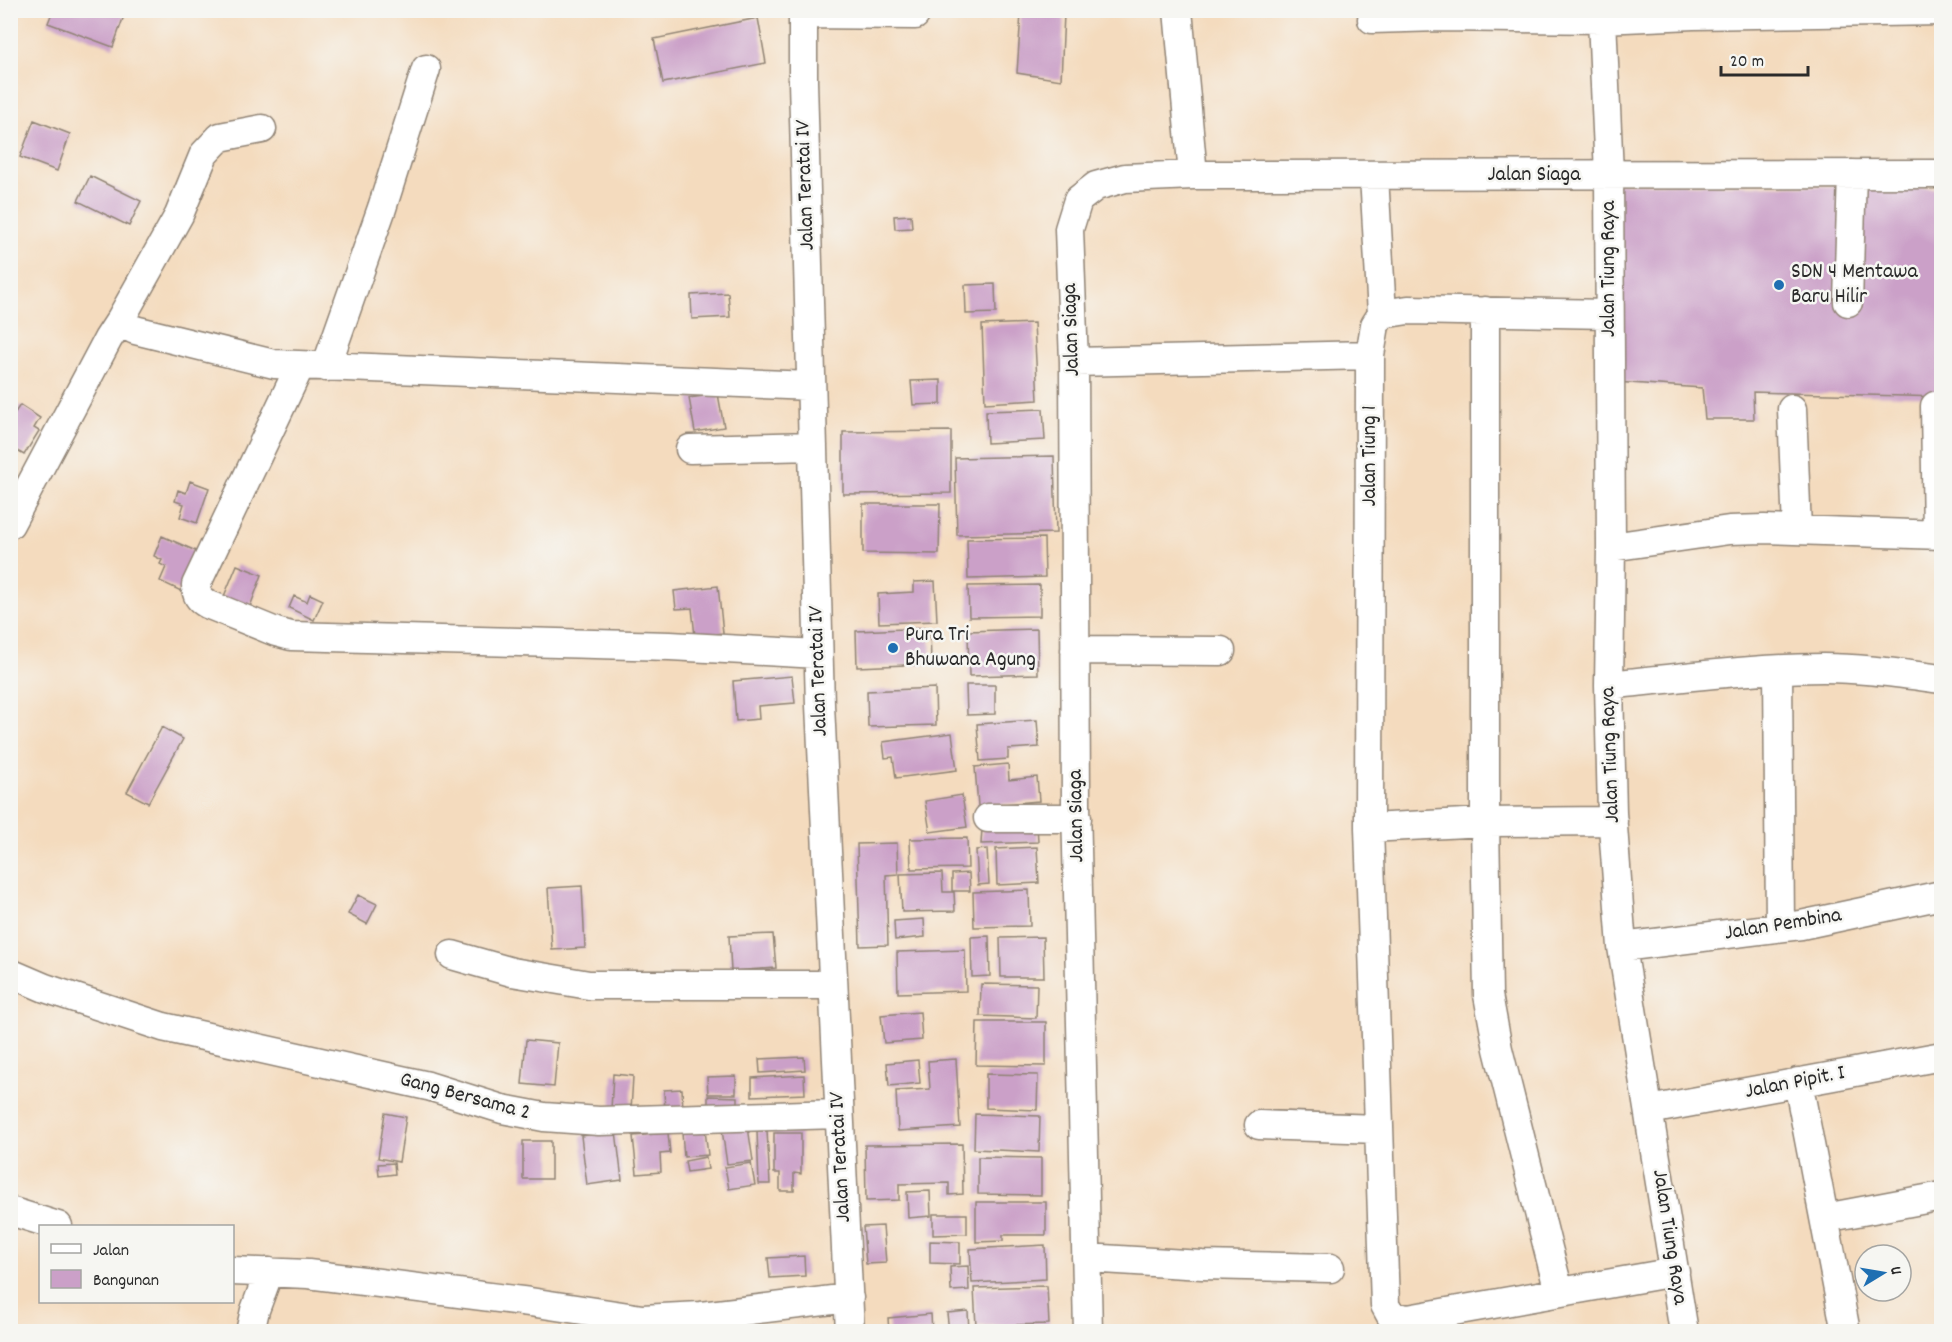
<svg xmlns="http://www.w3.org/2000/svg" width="1952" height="1342" font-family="Dekko,sans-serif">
<rect width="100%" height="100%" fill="#f6f6f2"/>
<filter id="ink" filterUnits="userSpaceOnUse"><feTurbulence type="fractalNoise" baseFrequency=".0167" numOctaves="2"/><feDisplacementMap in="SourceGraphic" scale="12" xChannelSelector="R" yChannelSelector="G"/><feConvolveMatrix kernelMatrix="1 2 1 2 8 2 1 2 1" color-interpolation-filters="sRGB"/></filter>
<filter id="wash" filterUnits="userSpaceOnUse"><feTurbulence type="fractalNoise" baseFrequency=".008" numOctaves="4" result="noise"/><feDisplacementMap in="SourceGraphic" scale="24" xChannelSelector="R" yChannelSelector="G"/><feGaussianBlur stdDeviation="1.35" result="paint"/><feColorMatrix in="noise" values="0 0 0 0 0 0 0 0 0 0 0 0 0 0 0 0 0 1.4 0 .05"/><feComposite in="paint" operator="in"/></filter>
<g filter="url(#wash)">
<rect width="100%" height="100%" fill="#f4dbbe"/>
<g id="blocks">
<path fill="#cba0c8" d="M 53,10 L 126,10 L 113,47 L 48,23 Z
M 1021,13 L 1064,14 L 1061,80 L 1017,73 Z
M 758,18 L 766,63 L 663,83 L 654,39 Z
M 34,120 L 70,134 L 57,171 L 20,157 Z
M 90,176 L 141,201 L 129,226 L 78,201 Z
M 1616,183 L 1942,188 L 1942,397 L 1753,392 L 1754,419 L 1705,419 L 1702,388 L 1616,382 Z
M 911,215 L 912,228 L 895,229 L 894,216 Z
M 995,284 L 996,313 L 966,314 L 965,285 Z
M 728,293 L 730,317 L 692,319 L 691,295 Z
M 1034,323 L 1038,400 L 985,403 L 982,325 Z
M 941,380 L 941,404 L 913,405 L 911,381 Z
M 718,394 L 724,427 L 695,432 L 689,398 Z
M 20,405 L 40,418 L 34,428 L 39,431 L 24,455 L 14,449 L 10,454 L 10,420 Z
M 1043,409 L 1045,440 L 987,443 L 986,411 Z
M 951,431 L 951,493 L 843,494 L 843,432 Z
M 1054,456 L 1056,533 L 957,535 L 955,458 Z
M 190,481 L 209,488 L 197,523 L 180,517 L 184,504 L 175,501 L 178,490 L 186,493 Z
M 863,504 L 940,504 L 939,554 L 863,553 Z
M 162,536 L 198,552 L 181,591 L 160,581 L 166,567 L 160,564 L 162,560 L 154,556 Z
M 1044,538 L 1045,577 L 968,579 L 967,539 Z
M 237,565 L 262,575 L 248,612 L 222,601 Z
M 935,581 L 937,621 L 879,623 L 878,594 L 914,592 L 914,582 Z
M 1040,585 L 1040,616 L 969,617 L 968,586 Z
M 718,586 L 723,633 L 695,636 L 692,608 L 676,609 L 674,591 Z
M 310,594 L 323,600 L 314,620 L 289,608 L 294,596 L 307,602 Z
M 930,628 L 931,664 L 857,667 L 856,631 Z
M 1037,629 L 1038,674 L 969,676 L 968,631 Z
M 792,676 L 795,703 L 758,706 L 759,719 L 736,721 L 733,681 Z
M 966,685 L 995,685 L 995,714 L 967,715 Z
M 935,688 L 936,725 L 868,727 L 867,691 Z
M 1037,720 L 1039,747 L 1008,749 L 1008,759 L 980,761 L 977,724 Z
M 162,727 L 183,739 L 148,803 L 127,792 Z
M 952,733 L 957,770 L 896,778 L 893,757 L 885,758 L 883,742 Z
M 1008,764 L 1009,780 L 1037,777 L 1039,801 L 978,806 L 975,767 Z
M 962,795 L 967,827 L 930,832 L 925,801 Z
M 1037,823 L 1038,842 L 981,844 L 982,828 Z
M 967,838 L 968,868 L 911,869 L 910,839 Z
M 897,843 L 898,874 L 886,875 L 888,945 L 860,946 L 857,844 Z
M 1037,847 L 1039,883 L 997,885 L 996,849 Z
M 987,849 L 989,884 L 978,885 L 976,850 Z
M 942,873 L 943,892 L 954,892 L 955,911 L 902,912 L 900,874 Z
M 969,873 L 970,891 L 952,891 L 952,874 Z
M 582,886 L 585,948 L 552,950 L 548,888 Z
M 1029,890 L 1030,926 L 974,927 L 973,892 Z
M 358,895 L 377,904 L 367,924 L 348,914 Z
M 924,919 L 925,937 L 895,940 L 894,921 Z
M 773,934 L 776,968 L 731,971 L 729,936 Z
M 989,936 L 990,976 L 972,977 L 971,937 Z
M 1043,937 L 1044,977 L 1001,977 L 1000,938 Z
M 965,950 L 966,991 L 898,993 L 897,952 Z
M 981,984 L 1037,985 L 1036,1018 L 980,1016 Z
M 920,1012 L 922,1040 L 884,1043 L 881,1015 Z
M 977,1022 L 1046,1022 L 1046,1066 L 976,1065 Z
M 526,1040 L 558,1043 L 554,1087 L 522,1084 Z
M 804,1057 L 805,1070 L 760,1073 L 759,1059 Z
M 956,1059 L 960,1127 L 898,1131 L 896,1091 L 930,1089 L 928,1061 Z
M 918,1060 L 920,1083 L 889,1086 L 887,1063 Z
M 613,1074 L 633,1076 L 631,1111 L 611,1110 Z
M 986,1074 L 1038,1075 L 1037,1110 L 986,1108 Z
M 804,1075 L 805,1094 L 752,1096 L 752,1078 Z
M 736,1076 L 736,1094 L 708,1094 L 707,1077 Z
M 682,1089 L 683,1111 L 665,1112 L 664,1090 Z
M 708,1096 L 738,1097 L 738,1113 L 708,1111 Z
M 385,1113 L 406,1117 L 399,1162 L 378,1158 Z
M 975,1114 L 1040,1116 L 1039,1152 L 974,1149 Z
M 748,1127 L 753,1161 L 727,1164 L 722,1130 Z
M 705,1130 L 708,1155 L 684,1157 L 682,1133 Z
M 616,1131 L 622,1180 L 587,1185 L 581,1136 Z
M 757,1131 L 767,1131 L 770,1184 L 759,1184 Z
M 668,1133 L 670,1153 L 660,1154 L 661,1172 L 637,1174 L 633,1136 Z
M 774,1133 L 801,1133 L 801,1174 L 794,1173 L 794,1191 L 780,1191 L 780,1173 L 774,1173 Z
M 523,1141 L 551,1141 L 551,1179 L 523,1179 Z
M 962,1144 L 963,1194 L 949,1195 L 949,1183 L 899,1184 L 899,1200 L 866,1201 L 865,1145 Z
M 706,1157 L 708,1169 L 687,1172 L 685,1161 Z
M 978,1157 L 1041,1158 L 1041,1195 L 978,1194 Z
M 394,1163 L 395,1174 L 379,1176 L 378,1164 Z
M 751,1163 L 755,1185 L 729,1189 L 725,1167 Z
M 930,1191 L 931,1216 L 908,1218 L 907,1192 Z
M 976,1202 L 1046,1202 L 1046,1235 L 1003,1235 L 1003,1241 L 976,1242 Z
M 933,1214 L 967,1214 L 967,1234 L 933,1235 Z
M 883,1226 L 886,1263 L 866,1264 L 863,1227 Z
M 930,1241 L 960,1242 L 960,1264 L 930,1263 Z
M 1045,1245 L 1046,1279 L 972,1283 L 970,1249 Z
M 804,1256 L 805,1276 L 770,1278 L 768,1258 Z
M 968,1266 L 969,1290 L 951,1291 L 950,1267 Z
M 1047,1286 L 1049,1324 L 976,1326 L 974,1288 Z
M 968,1311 L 969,1332 L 949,1332 L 947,1313 Z
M 931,1314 L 932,1332 L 889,1332 L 888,1318 Z
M 811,1327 L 811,1332 L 782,1332 L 782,1329 Z"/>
</g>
</g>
<g filter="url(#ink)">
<use href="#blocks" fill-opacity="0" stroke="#908374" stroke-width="1.5"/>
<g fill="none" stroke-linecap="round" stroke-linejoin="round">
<defs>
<path id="minor" d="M 803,10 L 803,81 L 820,705 L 850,1332
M 1178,10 L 1193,175
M 803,14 L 915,15 L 918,10
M 1372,19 L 1440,17 L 1602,19 L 1693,15 L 1942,11
M 1602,19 L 1609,174 L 1611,547 L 1609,685 L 1612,813 L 1622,947 L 1684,1332
M 1374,176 L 1382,314
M 1848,302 L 1852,174
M 1485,311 L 1485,822 L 1488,995 L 1498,1049 L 1559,1292
M 1608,314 L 1408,310 L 1382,314 L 1375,325 L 1370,355 L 1369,828 L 1385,1305 L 1391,1316 L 1408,1319 L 1675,1272
M 119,322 L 179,215 L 204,154 L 220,137 L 262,129
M 1074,362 L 1370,355
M 300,366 L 196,585 C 196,595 199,599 207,604 L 276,632 L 291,636 L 670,646 L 818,654
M 326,367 L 382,208 L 426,69
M 1935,406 L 1937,535
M 1792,409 L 1797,530
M 690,449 L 813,446
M 10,524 L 108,339 L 119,322 L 135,330 L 274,364 L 811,386
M 1611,547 L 1729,530 L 1764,529 L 1942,535
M 1075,650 L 1221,651
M 1778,670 L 1780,927
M 1609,685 C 1679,678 1752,668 1823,668 C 1863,668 1902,674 1942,679
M 988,818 L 1077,818
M 1369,828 L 1485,822 L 1613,821
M 1622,947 L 1801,925 L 1942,895
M 452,955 L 512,972 L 589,985 L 833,985
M 10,973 L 45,988 L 163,1027 L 428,1086 L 502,1109 L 544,1117 L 599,1121 L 839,1114
M 1798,1082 L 1846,1332
M 1649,1110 L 1942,1056
M 1259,1125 L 1379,1129
M 10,1211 L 58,1226
M 1825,1218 L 1942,1196
M 1086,1258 L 1202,1265 L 1330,1268
M 232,1271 L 308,1274 L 530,1302 L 642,1319 L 701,1316 L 849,1298
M 250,1332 L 255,1310 L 269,1272
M 1088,1332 L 1076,804 L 1074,362 L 1069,229 L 1078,200 L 1096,186 L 1125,178 L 1193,175 L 1942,174"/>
</defs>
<use href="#minor" stroke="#908374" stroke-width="31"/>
<use href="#minor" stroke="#fff" stroke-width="28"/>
</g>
</g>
<g fill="#1f6fb2" stroke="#f6f6f2" stroke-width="2">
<circle cx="1779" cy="285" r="6"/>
<circle cx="893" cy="648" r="6"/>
</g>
<g text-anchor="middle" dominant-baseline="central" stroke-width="5" stroke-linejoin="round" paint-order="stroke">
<g font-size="22" fill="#2b2b2b" stroke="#f6f6f2">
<text x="1534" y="175">Jalan Siaga</text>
<text transform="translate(806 185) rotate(-92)">Jalan Teratai IV</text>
<text transform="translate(1609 269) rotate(-90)">Jalan Tiung Raya</text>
<text transform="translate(1072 330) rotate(-92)">Jalan Siaga</text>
<text transform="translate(1370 456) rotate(-90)">Jalan Tiung 1</text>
<text transform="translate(819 671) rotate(-92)">Jalan Teratai IV</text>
<text transform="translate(1611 755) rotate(-92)">Jalan Tiung Raya</text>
<text transform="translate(1077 816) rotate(-91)">Jalan Siaga</text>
<text transform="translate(1783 925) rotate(-9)">Jalan Pembina</text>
<text transform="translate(1795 1083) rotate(-11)">Jalan Pipit. I</text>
<text transform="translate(465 1097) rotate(15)">Gang Bersama 2</text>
<text transform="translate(841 1157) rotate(-93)">Jalan Teratai IV</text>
<text transform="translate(1669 1237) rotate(81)">Jalan Tiung Raya</text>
</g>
<g font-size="22" fill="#2b2b2b" stroke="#f6f6f2" text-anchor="start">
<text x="1791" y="272">SDN 4 Mentawa<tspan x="1791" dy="25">Baru Hilir</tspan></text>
<text x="905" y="635">Pura Tri<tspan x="905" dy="25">Bhuwana Agung</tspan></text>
</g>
</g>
<rect width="1952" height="1342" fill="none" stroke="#f6f6f2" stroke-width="36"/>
<rect x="39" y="1225" width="195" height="78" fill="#f6f6f2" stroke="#a5a5a2" stroke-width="1.5"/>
<rect x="51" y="1244" width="30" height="9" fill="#ffffff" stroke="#a5a5a2" stroke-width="1.5"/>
<text x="93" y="1255" font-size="18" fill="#2b2b2b">Jalan</text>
<rect x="51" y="1270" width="30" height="18" fill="#cba0c8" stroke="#a5a5a2" stroke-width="1.5"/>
<text x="93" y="1285" font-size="18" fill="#2b2b2b">Bangunan</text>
<g transform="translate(1883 1273) rotate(79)"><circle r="28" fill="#f6f6f2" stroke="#a5a5a2" stroke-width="1.5"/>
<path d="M0-4.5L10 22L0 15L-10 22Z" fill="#1f6fb2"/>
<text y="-9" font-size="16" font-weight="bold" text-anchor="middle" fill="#2b2b2b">U</text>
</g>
<path d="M1721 66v9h87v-9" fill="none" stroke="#2b2b2b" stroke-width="3"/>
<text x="1730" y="66" font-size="18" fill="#2b2b2b" stroke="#f6f6f2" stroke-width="4.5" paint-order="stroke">20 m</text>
</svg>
